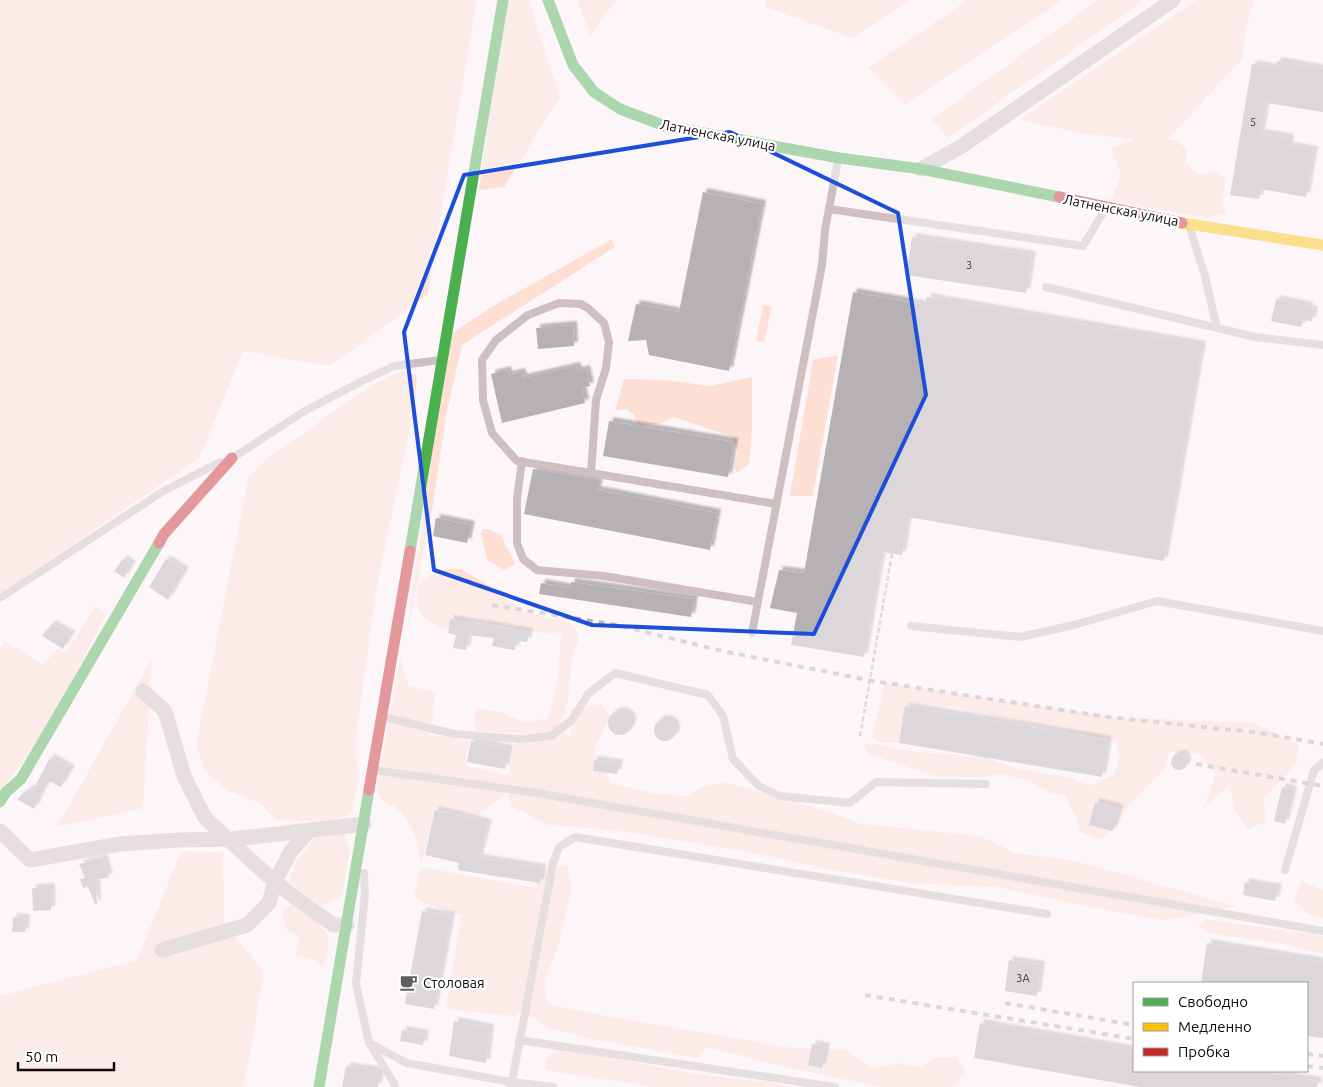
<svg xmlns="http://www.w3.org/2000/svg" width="1323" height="1087" font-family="Ubuntu,sans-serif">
<defs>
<filter id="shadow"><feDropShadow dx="4" dy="-4" stdDeviation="1" flood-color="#0004"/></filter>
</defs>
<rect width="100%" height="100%" fill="#fcf6f9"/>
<path fill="#fddfd4" d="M 0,0 L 477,0 L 427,295 L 330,366 L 243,351 L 199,459 L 0,593 Z
M 507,0 L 529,0 L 560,97 L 504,187 L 479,190 Z
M 577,0 L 616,0 L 591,36 Z
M 766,0 L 911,0 L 852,38 L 765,7 Z
M 968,0 L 1064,0 L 905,104 L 868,67 Z
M 1098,0 L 1144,0 L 948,138 L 932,119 Z
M 1196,0 L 1254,0 L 1246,27 L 1242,59 L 1168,139 L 1178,141 L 1187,150 L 1185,162 L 1198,174 L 1217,172 L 1226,180 L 1222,202 L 1226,213 L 1207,218 L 1111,201 L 1121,176 L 1111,148 L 1135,140 L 1076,132 L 1020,120 Z
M 612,239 L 615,247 L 462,345 L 447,411 L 433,504 L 409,625 L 407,627 L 449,336 L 488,309 Z
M 763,305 L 772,307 L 764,341 L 756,341 Z
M 838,355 L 813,496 L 790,496 L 813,360 Z
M 400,371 L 417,375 L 415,402 L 376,591 L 355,744 L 359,779 L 351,814 L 326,822 L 276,820 L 260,803 L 227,790 L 204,770 L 196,745 L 248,479 L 263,462 L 343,405 L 381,380 Z
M 752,377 L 752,430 L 749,464 L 737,473 L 734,468 L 738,451 L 731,436 L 673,417 L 659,424 L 647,424 L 640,427 L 634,415 L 627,409 L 615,411 L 624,379 L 665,380 L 710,386 Z
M 483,529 L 488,529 L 502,535 L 505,544 L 516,564 L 504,570 L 487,560 L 481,533 Z
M 449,569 L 461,569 L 494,589 L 524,612 L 570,623 L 576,630 L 579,638 L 572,657 L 568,700 L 560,728 L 569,737 L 572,731 L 570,710 L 600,704 L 610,716 L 594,750 L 612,783 L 656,794 L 686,796 L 703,787 L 725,782 L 830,812 L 861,824 L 980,836 L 1016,853 L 1075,861 L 1236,906 L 1165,920 L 1090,907 L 997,887 L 909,883 L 823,868 L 744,851 L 612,830 L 547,825 L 511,806 L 508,788 L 505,795 L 476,816 L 442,810 L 435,810 L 421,863 L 415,835 L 401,812 L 395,807 L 384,801 L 376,789 L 401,655 L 403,670 L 408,685 L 435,693 L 433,715 L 428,735 L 449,737 L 469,741 L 465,761 L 469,767 L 508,775 L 515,742 L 535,734 L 476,731 L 474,709 L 497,711 L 526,723 L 548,718 C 558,691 559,663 561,634 L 552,632 L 550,634 L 470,620 L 445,629 C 439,626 429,623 424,618 C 415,608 413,586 426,578 C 433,574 442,572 449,569 Z
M 95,606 L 106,615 L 46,730 L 0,793 L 0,649 L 5,641 L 43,665 L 57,649 L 66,652 Z
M 152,659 L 143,808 L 57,827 Z
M 885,683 L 1113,717 L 1254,723 L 1299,745 L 1297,763 L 1264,799 L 1266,822 L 1248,829 L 1235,810 L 1230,784 L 1203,809 L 1216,774 L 1199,754 L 1170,751 L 1164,770 L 1129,806 L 1108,835 L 1097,839 L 1080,832 L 1075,814 L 1064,795 L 1051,793 L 1029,781 L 1002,774 L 985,777 L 934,776 L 869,754 L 864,745 L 874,744 L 916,752 L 984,757 L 1018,769 L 1074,778 L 1088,786 L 1114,775 L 1120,756 L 1116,741 L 950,707 L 910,702 L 904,715 L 899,743 L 879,743 L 872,738 Z
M 344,833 L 350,847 L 342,896 L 322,906 L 305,896 L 289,881 L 296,862 L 316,837 Z
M 181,851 L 223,852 L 224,922 L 264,972 L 244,1087 L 0,1087 L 0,996 L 137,960 Z
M 567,864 L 572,888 L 560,940 L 545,981 L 547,1004 L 617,1018 L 792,1048 L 845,1049 L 873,1069 L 899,1063 L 921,1068 L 938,1057 L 956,1057 L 966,1073 L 952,1087 L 882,1087 L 872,1085 L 794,1069 L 707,1047 L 697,1058 L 592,1039 L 547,1027 L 536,1019 L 517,1011 L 515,1016 L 446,1009 L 461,915 L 425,903 L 414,896 L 421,867 L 535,888 L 541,873 Z
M 1302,881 L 1323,890 L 1323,918 L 1307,913 L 1294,901 L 1297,891 Z
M 291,904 C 306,913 328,923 329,943 C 329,951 325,960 323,967 L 314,960 L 296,955 L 299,938 L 286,929 L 282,910 Z
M 1205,919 L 1323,936 L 1323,954 L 1282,944 L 1206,932 L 1198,926 Z
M 559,1046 L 566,1052 L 585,1053 L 702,1075 L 767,1082 L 793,1087 L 652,1087 L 546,1070 L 546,1060 Z"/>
<path fill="#b5b1b4" filter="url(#shadow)" d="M 1277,61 L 1323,69 L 1323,112 L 1266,103 L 1261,133 L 1290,138 L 1289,146 L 1314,150 L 1306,197 L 1261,189 L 1259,199 L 1230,195 L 1252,64 L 1276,68 Z
M 703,192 L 762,204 L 729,371 L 649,355 L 646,340 L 628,341 L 636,304 L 679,312 Z
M 912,237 L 1032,255 L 1026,293 L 906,275 Z
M 853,292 L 926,305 L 927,297 L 1202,345 L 1164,561 L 908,517 L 902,555 L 882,552 L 864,657 L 791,645 L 797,613 L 770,608 L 779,570 L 804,573 Z
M 1276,299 L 1309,306 L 1308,309 L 1314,310 L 1312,321 L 1303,320 L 1301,327 L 1271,321 Z
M 573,325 L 574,346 L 538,349 L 536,328 Z
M 576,366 L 578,371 L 586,369 L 590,386 L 582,388 L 585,403 L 502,423 L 491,374 L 507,370 L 508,375 L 521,372 L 523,378 Z
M 609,421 L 734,442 L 728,477 L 603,456 Z
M 533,469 L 599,480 L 597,490 L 717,513 L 710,550 L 524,514 Z
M 436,518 L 471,525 L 467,543 L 433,536 Z
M 123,559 L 132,565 L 124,578 L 114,571 Z
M 166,559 L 185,571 L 168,600 L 149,587 Z
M 571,582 L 694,599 L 691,617 L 539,594 L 541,583 L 570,588 Z
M 450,619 L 529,632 L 527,642 L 516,641 L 515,650 L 492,646 L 494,638 L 469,635 L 466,650 L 453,648 L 456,635 L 448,633 Z
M 52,624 L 71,635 L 63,649 L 42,636 Z
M 905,706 L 1108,740 L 1102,777 L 899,743 Z
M608 723a12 12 0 1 1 24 0a12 12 0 1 1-24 0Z
M654 730a11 11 0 1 1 22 0a11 11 0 1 1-22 0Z
M 471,741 L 509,749 L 505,769 L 467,762 Z
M1171 762a8 8 0 1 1 16 0a8 8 0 1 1-16 0Z
M 50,758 L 71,769 L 61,787 L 48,781 L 34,809 L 17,799 L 30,788 L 33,790 Z
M 594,760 L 619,763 L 617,774 L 593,771 Z
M 1282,787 L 1293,790 L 1285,824 L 1274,821 Z
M 1095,802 L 1119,808 L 1113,831 L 1089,825 Z
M 435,810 L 488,823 L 479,858 L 542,868 L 540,883 L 458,870 L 459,863 L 425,855 Z
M 103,858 L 109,877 L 96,880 L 97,904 L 95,904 L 88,887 L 83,888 L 80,879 L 85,878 L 79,864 Z
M 1245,882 L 1278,888 L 1275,901 L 1243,895 Z
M 51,887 L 51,910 L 33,911 L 32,888 Z
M 422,911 L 451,916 L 434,1009 L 405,1004 Z
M 13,917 L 26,918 L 25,932 L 12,932 Z
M 1207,943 L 1323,962 L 1323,1038 L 1307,1036 L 1307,983 L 1201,983 Z
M 1009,960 L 1041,965 L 1037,996 L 1005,991 Z
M 454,1021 L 490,1028 L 486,1063 L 449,1056 Z
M 980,1023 L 1134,1050 L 1134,1071 L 1255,1071 L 1318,1081 L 1317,1087 L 1140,1087 L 974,1058 Z
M 402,1030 L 425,1034 L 423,1045 L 400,1041 Z
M 812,1044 L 826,1047 L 822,1068 L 808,1065 Z
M 346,1066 L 380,1071 L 378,1087 L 342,1087 Z"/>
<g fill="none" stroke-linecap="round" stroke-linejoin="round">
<path stroke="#c1b8b9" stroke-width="2.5" stroke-dasharray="5 2.5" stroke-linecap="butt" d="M 860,736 L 892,554"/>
<path stroke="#cec0c0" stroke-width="8" d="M 829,209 L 1083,246 L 1106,208
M 1189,225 L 1205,276 L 1217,328
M 1046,287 L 1255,337 L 1323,345
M 234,457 L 303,412 L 360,382 L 394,366 L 440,360
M 522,461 L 517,498 L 517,543 L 523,559 L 537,570 L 604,576 L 758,602
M 591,473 L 596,400 L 606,368 L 609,342 L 604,323 L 589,309 L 581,304 L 559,303 L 528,315 L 496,340 L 482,360 L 483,400 L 492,433 L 517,461 L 591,473 L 776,504
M 0,598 L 162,492 L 220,462
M 911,626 L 1020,637 L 1074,625 L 1157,601 L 1323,631
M 752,633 L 822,265 L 825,230 L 838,160
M 384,717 L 454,734 L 520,739 L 551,736 L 572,720 L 588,694 L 615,673 L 708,695 L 723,716 L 733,759 L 759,786 L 780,796 L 850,803 L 876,782 L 986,784
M 374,770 L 536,793 L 1323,931
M 1285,870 L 1314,770 L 1323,763
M 364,873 L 365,893 L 356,984 L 369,1043 L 407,1063 L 511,1082 L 553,1087
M 519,1040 L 835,1087
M 370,1044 L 395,1085 L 395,1087
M 511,1087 L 553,863 L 559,847 L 575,837 L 1047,914"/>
<path stroke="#cec0c0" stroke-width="15" d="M 921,169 L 962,146 L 1173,0
M 143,691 L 165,711 L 184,776 L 205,818 L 267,875 L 293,896 L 334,925 L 347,925
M 0,831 L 30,860 L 120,844 L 178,840 L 233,839 L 364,824
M 162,950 L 247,925 L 269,903 L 275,881 L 291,851 L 309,831"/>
<path stroke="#4caf50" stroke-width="11" d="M 548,0 L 573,65 L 594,92 L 620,109 L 665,126 L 839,158 L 921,169 L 1059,197
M 410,551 L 503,0
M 0,802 L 6,792 L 21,779 L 159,543
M 319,1087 L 369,790"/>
<path stroke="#ffc107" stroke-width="11" d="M 1182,223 L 1323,245"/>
<path stroke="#c62828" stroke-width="11" d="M 1059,197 L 1182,223
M 159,543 L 164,534 L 232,458
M 369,790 L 410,551"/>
<path stroke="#bbb0b2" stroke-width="4" stroke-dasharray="6 6" stroke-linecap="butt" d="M 492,605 L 616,625 L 727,652 L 873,681 L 1108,717 L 1261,733 L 1323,744
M 1196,764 L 1323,786
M 865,995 L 1134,1039
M 1005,1003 L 1134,1025
M 1307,1054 L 1323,1056
M 1307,1066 L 1323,1068"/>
</g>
<path d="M0 0H1323V1087H0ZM 730,132 L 898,213 L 926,395 L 814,634 L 592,625 L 434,570 L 404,332 L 464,175 Z" fill="#fcf6f9" fill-opacity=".55" fill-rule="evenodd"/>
<path fill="none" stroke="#1d4ed8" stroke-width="4" stroke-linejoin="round" d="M 730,132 L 898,213 L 926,395 L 814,634 L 592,625 L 434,570 L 404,332 L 464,175 Z"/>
<defs>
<symbol id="cafe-bare" viewBox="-9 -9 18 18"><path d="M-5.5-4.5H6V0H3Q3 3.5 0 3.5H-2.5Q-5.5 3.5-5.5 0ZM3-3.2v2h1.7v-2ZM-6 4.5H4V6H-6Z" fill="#615d60" stroke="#fff" stroke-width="2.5" paint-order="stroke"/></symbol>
</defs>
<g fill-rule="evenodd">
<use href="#cafe-bare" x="396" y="970" width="25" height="25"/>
</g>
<g text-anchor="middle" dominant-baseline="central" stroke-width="4.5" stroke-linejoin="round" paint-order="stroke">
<g font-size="11" fill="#383437">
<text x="1253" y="122">5</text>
<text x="969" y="265">3</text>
<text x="1023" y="978">3А</text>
</g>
<g font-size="14" fill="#0e0b0d" stroke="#fff">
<text transform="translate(718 135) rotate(11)">Латненская улица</text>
<text transform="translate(1121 210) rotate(11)">Латненская улица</text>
</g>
<g font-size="14" fill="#0e0b0d" stroke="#fff" text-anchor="start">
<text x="423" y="983">Столовая</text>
</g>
</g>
<rect x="1133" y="982" width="175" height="90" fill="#ffffff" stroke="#9f9d9e"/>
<rect x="1143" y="998" width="25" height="8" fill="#4caf50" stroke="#9f9d9e"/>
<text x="1178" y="1007" font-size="15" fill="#0e0b0d">Свободно</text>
<rect x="1143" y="1023" width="25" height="8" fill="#ffc107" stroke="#9f9d9e"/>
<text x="1178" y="1032" font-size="15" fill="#0e0b0d">Медленно</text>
<rect x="1143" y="1048" width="25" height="8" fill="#c62828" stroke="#9f9d9e"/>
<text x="1178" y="1057" font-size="15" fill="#0e0b0d">Пробка</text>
<path d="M18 1062v8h96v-8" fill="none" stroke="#0e0b0d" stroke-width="2.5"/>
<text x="25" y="1062" font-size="15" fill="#0e0b0d" stroke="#ffffff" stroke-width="4" paint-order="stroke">50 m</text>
</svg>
